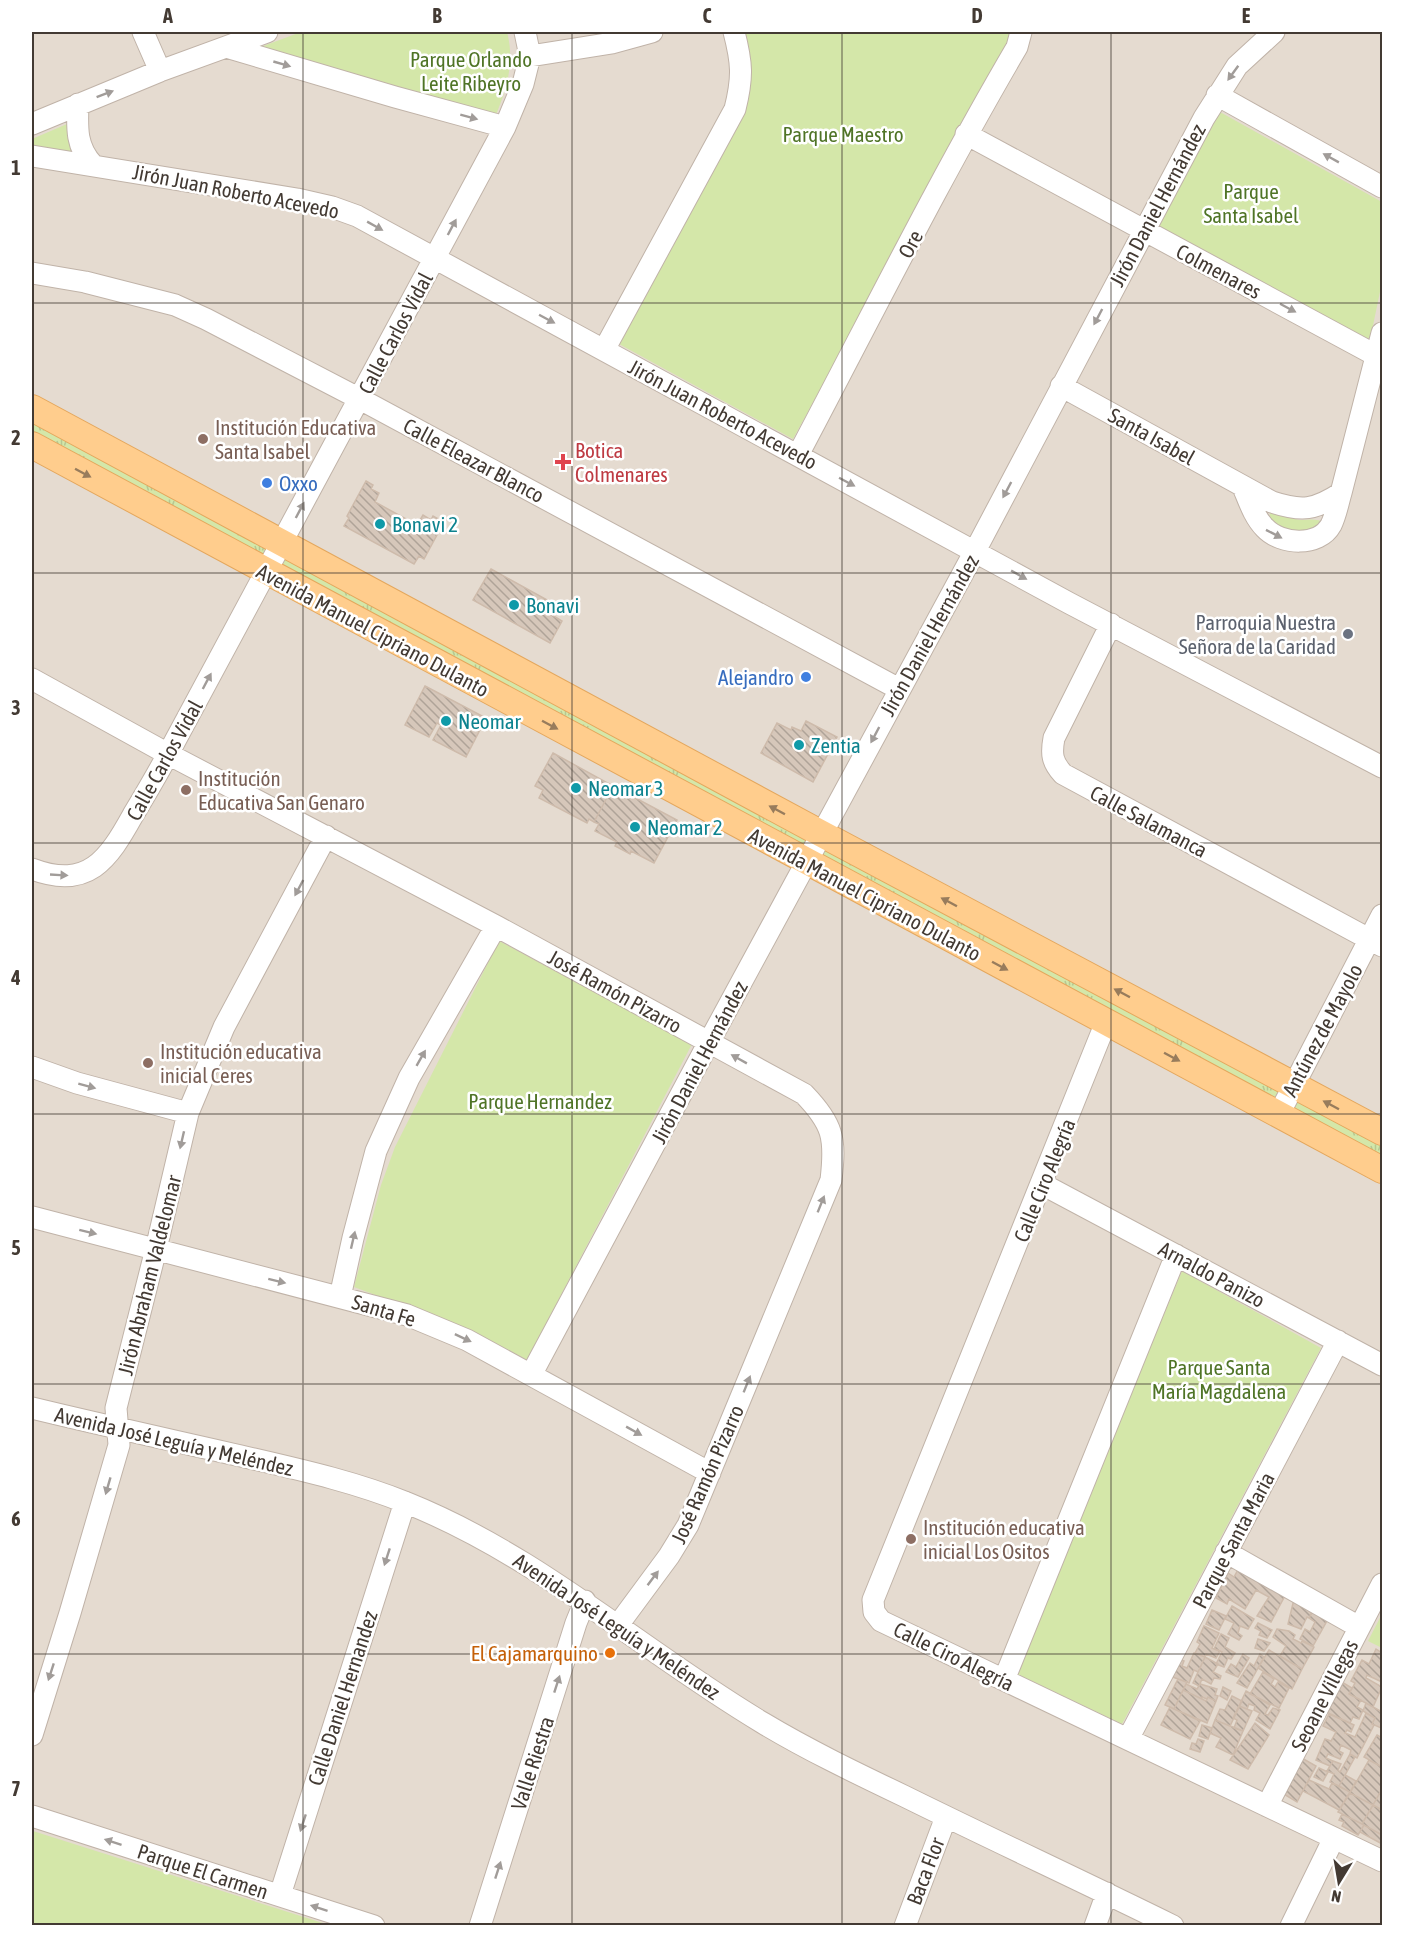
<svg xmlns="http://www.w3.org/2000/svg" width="1414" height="1957" font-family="'Asap Condensed',sans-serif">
<defs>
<pattern id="grass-tufts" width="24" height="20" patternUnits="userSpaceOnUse" patternTransform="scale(1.5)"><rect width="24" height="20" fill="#d4e7a9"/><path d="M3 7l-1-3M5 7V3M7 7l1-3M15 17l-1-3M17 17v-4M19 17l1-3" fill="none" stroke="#b7c792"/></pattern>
<pattern id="building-back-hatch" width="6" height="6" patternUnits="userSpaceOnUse" patternTransform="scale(1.5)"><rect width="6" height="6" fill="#d6c7ba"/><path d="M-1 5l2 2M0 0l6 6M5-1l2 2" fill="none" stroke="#afa398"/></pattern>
</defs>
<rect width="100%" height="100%" fill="#f1eae2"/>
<path fill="#e5dbd0" d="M 32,32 L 1382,32 L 1382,1925 L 32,1925 Z"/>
<path fill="url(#grass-tufts)" d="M 32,416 L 267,549 L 265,555 L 32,434 Z
M 285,558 L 807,838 L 804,846 L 282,566 Z
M 824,847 L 1279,1087 C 1278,1095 1276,1097 1269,1099 L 820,856 Z
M 1298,1099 L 1382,1142 L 1382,1161 L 1294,1113 L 1293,1106 Z"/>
<path fill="#d4e7a9" d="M 301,32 L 507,32 C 515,62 507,89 495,117 L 250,51 Z
M 743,32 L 1012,32 L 1008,46 L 793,439 L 619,344 L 738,125 Z
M 1220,112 L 1382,202 L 1382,282 L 1370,340 L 1157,227 Z
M 67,124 L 67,136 L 74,156 L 32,150 L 32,139 Z
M 1270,513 C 1280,512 1289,518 1300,520 C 1309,520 1317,518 1325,523 L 1320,532 L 1289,536 L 1269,519 Z
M 499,941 L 692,1044 L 527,1360 L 472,1331 L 354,1287 L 381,1185 L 395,1147 Z
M 1182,1271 L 1321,1348 L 1122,1724 L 1015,1673 Z
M 1382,1614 L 1382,1648 L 1368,1641 Z
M 33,1831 L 329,1925 L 32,1925 Z"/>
<path fill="url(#building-back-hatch)" stroke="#cebbab" stroke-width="1.5" d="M 366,481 L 373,485 L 371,489 L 379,493 L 375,502 L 417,525 L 423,515 L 431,520 L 433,516 L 444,522 L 424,559 L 419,556 L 414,564 L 344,526 L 349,518 L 347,516 Z
M 491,569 L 549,601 L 545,608 L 548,610 L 547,612 L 562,621 L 550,643 L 473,600 Z
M 425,686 L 486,718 L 466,757 L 433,740 L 441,725 L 437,723 L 429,737 L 405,725 Z
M 806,721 L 837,737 L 813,782 L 761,753 L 777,723 L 791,730 L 792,727 L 801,731 Z
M 553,753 L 613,786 L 594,822 L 589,819 L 587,823 L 539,798 L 543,790 L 535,786 Z
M 613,786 L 677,820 L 654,863 L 631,851 L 630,854 L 615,846 L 617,842 L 595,831 L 599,824 L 594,822 Z
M 1241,1564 L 1288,1590 L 1271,1622 L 1257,1616 L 1269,1597 L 1256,1590 L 1245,1609 L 1229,1599 L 1227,1604 L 1216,1598 L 1228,1573 L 1234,1577 Z
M 1295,1595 L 1315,1606 L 1309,1618 L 1307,1617 L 1301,1629 L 1288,1624 Z
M 1232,1606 L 1254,1619 L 1248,1629 L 1240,1626 L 1238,1633 L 1242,1636 L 1239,1640 L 1228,1634 L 1234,1623 L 1225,1619 Z
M 1212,1610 L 1226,1616 L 1219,1630 L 1206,1624 Z
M 1313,1611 L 1328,1619 L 1313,1646 L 1300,1639 L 1305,1629 L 1310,1632 L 1315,1622 L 1309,1618 Z
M 1258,1623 L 1272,1630 L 1267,1638 L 1259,1635 L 1261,1631 L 1255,1628 Z
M 1204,1626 L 1219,1633 L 1212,1648 L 1220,1651 L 1216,1658 L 1206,1654 L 1205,1657 L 1195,1653 L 1200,1644 L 1197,1642 Z
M 1277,1629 L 1289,1631 L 1295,1635 L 1293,1639 L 1301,1643 L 1302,1641 L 1314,1647 L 1302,1669 L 1280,1656 L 1286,1646 L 1273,1637 Z
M 1221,1634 L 1229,1638 L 1225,1647 L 1235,1653 L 1231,1659 L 1228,1658 L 1224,1667 L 1216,1664 L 1222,1652 L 1214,1649 Z
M 1258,1639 L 1270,1643 L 1264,1651 L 1255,1648 Z
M 1376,1649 L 1382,1653 L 1382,1682 L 1367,1675 L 1366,1678 L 1382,1687 L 1373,1707 L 1349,1694 L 1355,1683 L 1351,1681 L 1362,1660 L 1369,1664 Z
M 1269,1650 L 1302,1669 L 1292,1689 L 1258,1668 Z
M 1194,1653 L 1205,1657 L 1198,1672 L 1194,1670 L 1189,1683 L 1170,1676 L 1178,1659 L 1184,1661 L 1182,1666 L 1187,1668 Z
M 1243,1654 L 1249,1658 L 1238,1677 L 1226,1672 L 1231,1664 L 1236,1667 Z
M 1260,1654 L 1264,1657 L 1247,1688 L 1237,1683 L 1250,1663 L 1254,1666 Z
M 1205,1657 L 1218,1664 L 1213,1672 L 1221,1676 L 1220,1679 L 1214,1678 L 1211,1684 L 1202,1679 L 1199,1686 L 1193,1683 Z
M 1263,1672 L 1274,1679 L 1271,1684 L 1275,1687 L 1278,1682 L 1289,1688 L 1279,1708 L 1250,1694 Z
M 1178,1679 L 1187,1682 L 1174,1709 L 1165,1705 Z
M 1340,1681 L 1352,1688 L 1349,1694 L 1361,1700 L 1357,1707 L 1363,1710 L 1359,1719 L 1353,1717 L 1350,1723 L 1326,1712 Z
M 1186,1684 L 1197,1689 L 1200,1684 L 1217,1689 L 1215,1695 L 1218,1696 L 1216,1701 L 1208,1697 L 1207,1699 L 1202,1697 L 1202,1699 L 1183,1690 Z
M 1223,1687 L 1231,1691 L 1227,1700 L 1220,1696 Z
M 1183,1690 L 1206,1701 L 1208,1697 L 1216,1701 L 1207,1723 L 1174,1709 Z
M 1246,1691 L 1270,1705 L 1265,1714 L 1268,1715 L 1273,1708 L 1280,1710 L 1270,1729 L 1256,1720 L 1260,1713 L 1254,1710 L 1255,1706 L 1249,1704 L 1247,1709 L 1239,1706 Z
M 1232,1696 L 1242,1701 L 1230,1726 L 1215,1720 L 1220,1709 L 1225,1710 Z
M 1366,1703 L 1382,1712 L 1381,1728 L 1372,1724 L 1375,1718 L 1363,1711 Z
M 1239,1706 L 1252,1711 L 1243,1731 L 1234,1728 L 1237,1720 L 1233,1718 Z
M 1170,1707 L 1200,1721 L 1190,1739 L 1161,1725 Z
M 1366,1713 L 1375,1718 L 1372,1724 L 1374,1725 L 1357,1758 L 1350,1754 L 1351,1750 L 1341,1745 L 1339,1751 L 1343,1753 L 1340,1759 L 1328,1754 L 1326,1758 L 1333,1761 L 1330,1766 L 1316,1760 L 1325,1739 L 1331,1741 L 1336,1732 L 1323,1726 L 1329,1714 L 1354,1725 L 1351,1732 L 1347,1730 L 1345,1733 L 1355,1737 Z
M 1215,1720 L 1243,1731 L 1233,1755 L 1216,1747 L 1221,1738 L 1210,1733 Z
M 1255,1723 L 1269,1735 L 1248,1769 L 1230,1760 Z
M 1202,1725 L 1212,1728 L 1208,1739 L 1199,1736 Z
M 1377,1735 L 1382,1738 L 1382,1767 L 1364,1757 Z
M 1198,1739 L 1204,1741 L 1200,1752 L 1190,1749 L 1192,1743 L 1196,1744 Z
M 1350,1754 L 1355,1757 L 1339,1786 L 1330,1782 L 1334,1774 L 1327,1771 L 1333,1761 L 1341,1764 L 1338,1770 L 1340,1772 Z
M 1300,1757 L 1316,1766 L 1297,1802 L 1282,1793 Z
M 1369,1760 L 1382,1767 L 1382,1789 L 1373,1805 L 1350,1793 Z
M 1319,1768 L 1328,1772 L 1323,1781 L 1314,1777 Z
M 1345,1775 L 1356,1781 L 1350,1792 L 1339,1786 Z
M 1309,1780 L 1329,1789 L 1332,1783 L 1350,1792 L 1339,1810 L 1303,1791 Z
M 1382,1789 L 1382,1810 L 1373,1805 Z
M 1350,1793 L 1373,1805 L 1362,1824 L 1338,1812 Z
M 1373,1805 L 1382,1810 L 1382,1835 L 1362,1824 Z
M 1342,1814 L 1364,1825 L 1358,1835 L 1342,1826 L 1344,1822 L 1339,1820 Z
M 1364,1825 L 1382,1835 L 1382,1844 L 1360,1832 Z"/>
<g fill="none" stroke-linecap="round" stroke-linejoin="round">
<defs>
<path id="minor" d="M 143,32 L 160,71
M 226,47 L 395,97 L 505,127
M 530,56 L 612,43 L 652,32
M 1217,95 L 1382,187
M 78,104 C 77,128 76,147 93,165
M 32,124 L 160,71 L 267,32
M 966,134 L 1377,356
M 32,156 L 297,199 L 332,207 L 357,216 L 1069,603 L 1382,767
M 32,273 L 85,282 L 175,305 L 206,319 L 360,399 L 899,689
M 604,350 L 735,109 C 743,77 742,63 734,32
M 1061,386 L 1272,502 C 1302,512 1315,510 1341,493 L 1382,333
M 798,455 C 870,319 939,180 1017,47 L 1021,32
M 1243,487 C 1249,501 1254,517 1265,528 C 1281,545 1319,547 1331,525 C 1336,515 1338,503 1341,493
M 1111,624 L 1054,738 C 1051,754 1052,762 1063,774 L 1382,946
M 32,679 L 168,754 L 496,926 L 804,1094 C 833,1124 836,1138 831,1180 L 688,1525 L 669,1556 L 618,1625
M 32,869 C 88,890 108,860 133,815 C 145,795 157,775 168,754 L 505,127 L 523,84 L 530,56 L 525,32
M 1106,1022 L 873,1600 L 874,1612 L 881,1621 L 1382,1861
M 32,1067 L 77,1083 L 188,1113
M 1279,1114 L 1382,915
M 1042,1184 L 1382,1365
M 32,1217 L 407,1315 L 467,1340 L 710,1473
M 340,1297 L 353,1238 L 376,1151 L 409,1078 L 496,926
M 531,1375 L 709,1042 L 975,551 L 1204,118 L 1237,66 L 1274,32
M 32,1408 C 106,1426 180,1442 254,1459 C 306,1471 358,1483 407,1503 C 539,1556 642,1651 763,1723 C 808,1750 856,1773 904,1796 C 993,1840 1084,1882 1173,1926
M 1226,1552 L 1359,1627
M 1004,1680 L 1176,1255
M 32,1735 L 70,1613 L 119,1445 L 116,1408 L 156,1249 L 188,1113 L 224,1027 L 326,836
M 1128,1739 L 1338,1341
M 1267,1806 L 1382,1584
M 32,1816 L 374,1926
M 280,1895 L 405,1502
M 480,1926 L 576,1623 L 585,1601
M 905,1926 L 946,1817
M 1095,1926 L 1107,1893
M 1291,1926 L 1334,1838"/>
<path id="major" d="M 32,408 L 822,834 L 1382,1132
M 32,445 L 1382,1170"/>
</defs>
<use href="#minor" stroke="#c0b3a8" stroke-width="23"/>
<use href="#major" stroke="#e4a75d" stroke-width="28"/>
<use href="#minor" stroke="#fff" stroke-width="21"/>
<use href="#major" stroke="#ffcd8d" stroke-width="26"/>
</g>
<defs><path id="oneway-solid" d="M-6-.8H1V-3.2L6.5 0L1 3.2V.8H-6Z" transform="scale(1.5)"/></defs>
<g fill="#a19c99">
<use href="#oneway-solid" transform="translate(282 64) rotate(16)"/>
<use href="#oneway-solid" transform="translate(1233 73) rotate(126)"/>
<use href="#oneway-solid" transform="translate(105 94) rotate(-21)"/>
<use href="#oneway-solid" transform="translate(469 117) rotate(15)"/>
<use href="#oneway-solid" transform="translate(1331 158) rotate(-151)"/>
<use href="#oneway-solid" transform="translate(375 226) rotate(29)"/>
<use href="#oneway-solid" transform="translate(452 227) rotate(-62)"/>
<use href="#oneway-solid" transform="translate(1288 308) rotate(28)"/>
<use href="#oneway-solid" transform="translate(1098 317) rotate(118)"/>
<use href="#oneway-solid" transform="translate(547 319) rotate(28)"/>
<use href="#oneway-solid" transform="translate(847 482) rotate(28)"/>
<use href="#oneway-solid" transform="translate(1007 490) rotate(118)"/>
<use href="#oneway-solid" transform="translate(300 510) rotate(-62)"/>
<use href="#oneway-solid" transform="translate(1274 534) rotate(27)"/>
<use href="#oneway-solid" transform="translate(1019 575) rotate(29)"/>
<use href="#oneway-solid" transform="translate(207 681) rotate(-62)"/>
<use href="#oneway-solid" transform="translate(875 735) rotate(118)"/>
<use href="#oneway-solid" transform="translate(59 875) rotate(3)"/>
<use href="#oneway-solid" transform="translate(299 888) rotate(118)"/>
<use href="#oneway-solid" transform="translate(421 1058) rotate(-60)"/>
<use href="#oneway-solid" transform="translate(739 1059) rotate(-151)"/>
<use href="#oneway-solid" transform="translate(87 1086) rotate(15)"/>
<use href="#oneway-solid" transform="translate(182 1140) rotate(103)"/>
<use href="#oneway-solid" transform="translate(821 1204) rotate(-68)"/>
<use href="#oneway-solid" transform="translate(88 1232) rotate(14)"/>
<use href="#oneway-solid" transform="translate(353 1240) rotate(-77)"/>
<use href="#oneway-solid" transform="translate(277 1281) rotate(14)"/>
<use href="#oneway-solid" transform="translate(463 1338) rotate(25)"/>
<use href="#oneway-solid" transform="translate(747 1384) rotate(-68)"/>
<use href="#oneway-solid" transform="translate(634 1431) rotate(29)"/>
<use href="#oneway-solid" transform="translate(108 1486) rotate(106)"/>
<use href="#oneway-solid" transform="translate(387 1557) rotate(108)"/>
<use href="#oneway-solid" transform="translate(653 1578) rotate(-53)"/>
<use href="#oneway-solid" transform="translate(51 1672) rotate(108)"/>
<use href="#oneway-solid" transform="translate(557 1684) rotate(-72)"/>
<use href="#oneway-solid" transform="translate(303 1823) rotate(108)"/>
<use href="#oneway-solid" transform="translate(113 1842) rotate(-162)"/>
<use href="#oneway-solid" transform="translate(498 1870) rotate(-72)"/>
<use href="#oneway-solid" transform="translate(319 1908) rotate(-162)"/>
</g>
<g fill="#987c5c">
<use href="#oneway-solid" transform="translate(83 473) rotate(28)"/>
<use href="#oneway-solid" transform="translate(550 725) rotate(28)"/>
<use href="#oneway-solid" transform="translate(777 810) rotate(-152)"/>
<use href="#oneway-solid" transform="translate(949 902) rotate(-152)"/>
<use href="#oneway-solid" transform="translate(1000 966) rotate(28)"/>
<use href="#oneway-solid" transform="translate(1122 993) rotate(-152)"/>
<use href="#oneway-solid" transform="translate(1172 1057) rotate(28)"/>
<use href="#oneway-solid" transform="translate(1331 1105) rotate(-152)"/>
</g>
<path fill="none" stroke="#433a33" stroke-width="1.5" stroke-opacity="0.55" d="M 303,32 L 303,1926M 572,32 L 572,1926M 842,32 L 842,1926M 1111,32 L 1111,1926M 32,303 L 1382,303M 32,573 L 1382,573M 32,843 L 1382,843M 32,1114 L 1382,1114M 32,1384 L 1382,1384M 32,1654 L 1382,1654"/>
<g fill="#8d6e63" stroke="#fff" stroke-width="2">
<circle cx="203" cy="439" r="6"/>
<circle cx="186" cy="790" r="6"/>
<circle cx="148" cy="1063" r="6"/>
<circle cx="911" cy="1539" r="6"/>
</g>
<path fill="#e0444e" stroke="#fff" stroke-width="2" d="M560 453h6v6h6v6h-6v6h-6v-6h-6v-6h6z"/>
<g fill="#3f7fe0" stroke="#fff" stroke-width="2">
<circle cx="267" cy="483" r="6"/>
<circle cx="806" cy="677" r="6"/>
</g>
<g fill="#0f9aa8" stroke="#fff" stroke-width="2">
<circle cx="380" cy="524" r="6"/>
<circle cx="514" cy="605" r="6"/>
<circle cx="446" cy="721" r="6"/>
<circle cx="799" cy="745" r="6"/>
<circle cx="576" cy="788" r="6"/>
<circle cx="635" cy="827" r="6"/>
</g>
<circle fill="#6b7280" stroke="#fff" stroke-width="2" cx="1348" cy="634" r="6"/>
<circle fill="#e8710a" stroke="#fff" stroke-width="2" cx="610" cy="1653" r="6"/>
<g text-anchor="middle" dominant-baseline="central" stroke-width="5" stroke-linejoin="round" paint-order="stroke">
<g font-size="21" fill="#4f7426" stroke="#fff">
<text x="471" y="59">Parque Orlando<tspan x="471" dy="24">Leite Ribeyro</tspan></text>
<text x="843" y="134">Parque Maestro</text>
<text x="1251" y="191">Parque<tspan x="1251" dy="24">Santa Isabel</tspan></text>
<text x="540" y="1101">Parque Hernandez</text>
<text x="1219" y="1367">Parque Santa<tspan x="1219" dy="24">María Magdalena</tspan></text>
</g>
<g font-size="21" fill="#433a33" stroke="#fff">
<text transform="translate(236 191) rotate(11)">Jirón Juan Roberto Acevedo</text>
<text transform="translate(1157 205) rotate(-62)">Jirón Daniel Hernández</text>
<text transform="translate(910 244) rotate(-62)">Ore</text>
<text transform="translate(1219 271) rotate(28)">Colmenares</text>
<text transform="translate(395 333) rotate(-62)">Calle Carlos Vidal</text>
<text transform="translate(723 414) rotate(28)">Jirón Juan Roberto Acevedo</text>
<text transform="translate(1152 436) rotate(29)">Santa Isabel</text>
<text transform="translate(474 460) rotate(28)">Calle Eleazar Blanco</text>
<text transform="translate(373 630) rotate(28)">Avenida Manuel Cipriano Dulanto</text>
<text transform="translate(929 635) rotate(-61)">Jirón Daniel Hernández</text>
<text transform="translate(164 760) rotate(-61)">Calle Carlos Vidal</text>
<text transform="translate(1149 821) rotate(28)">Calle Salamanca</text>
<text transform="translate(865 894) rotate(28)">Avenida Manuel Cipriano Dulanto</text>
<text transform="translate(615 991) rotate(29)">José Ramón Pizarro</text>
<text transform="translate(1322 1030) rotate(-62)">Antúnez de Mayolo</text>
<text transform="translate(699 1062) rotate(-62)">Jirón Daniel Hernández</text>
<text transform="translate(1044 1180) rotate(-68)">Calle Ciro Alegría</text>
<text transform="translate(1212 1274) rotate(28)">Arnaldo Panizo</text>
<text transform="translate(149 1275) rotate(-76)">Jirón Abraham Valdelomar</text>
<text transform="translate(384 1310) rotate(17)">Santa Fe</text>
<text transform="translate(174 1441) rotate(13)">Avenida José Leguía y Meléndez</text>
<text transform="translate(707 1474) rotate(-66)">José Ramón Pizarro</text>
<text transform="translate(1233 1540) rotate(-62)">Parque Santa Maria</text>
<text transform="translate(617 1626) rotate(34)">Avenida José Leguía y Meléndez</text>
<text transform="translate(954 1656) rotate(26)">Calle Ciro Alegría</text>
<text transform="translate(1324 1695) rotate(-63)">Seoane Villegas</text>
<text transform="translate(342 1698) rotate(-72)">Calle Daniel Hernandez</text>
<text transform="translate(532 1763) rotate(-72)">Valle Riestra</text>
<text transform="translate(203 1871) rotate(18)">Parque El Carmen</text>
<text transform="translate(925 1871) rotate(-69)">Baca Flor</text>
</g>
<g font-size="21" fill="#785e54" stroke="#fff" text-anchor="start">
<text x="215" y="427">Institución Educativa<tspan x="215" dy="24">Santa Isabel</tspan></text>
<text x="198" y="778">Institución<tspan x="198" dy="24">Educativa San Genaro</tspan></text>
<text x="160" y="1051">Institución educativa<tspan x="160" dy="24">inicial Ceres</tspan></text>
<text x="923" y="1527">Institución educativa<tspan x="923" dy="24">inicial Los Ositos</tspan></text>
</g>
<g font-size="21" fill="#be3a42" stroke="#fff" text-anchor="start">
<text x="575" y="450">Botica<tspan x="575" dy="24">Colmenares</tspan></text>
</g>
<g font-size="21" fill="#366cbe" stroke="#fff" text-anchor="start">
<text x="279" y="483">Oxxo</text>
<text x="794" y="677" text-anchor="end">Alejandro</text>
</g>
<g font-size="21" fill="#0d838f" stroke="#fff" text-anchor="start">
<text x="392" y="524">Bonavi 2</text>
<text x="526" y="605">Bonavi</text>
<text x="458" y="721">Neomar</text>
<text x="811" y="745">Zentia</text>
<text x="588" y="788">Neomar 3</text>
<text x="647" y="827">Neomar 2</text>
</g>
<g font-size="21" fill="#5b616d" stroke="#fff" text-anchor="end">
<text x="1336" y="622">Parroquia Nuestra<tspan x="1336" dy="24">Señora de la Caridad</tspan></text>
</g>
<g font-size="21" fill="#c56008" stroke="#fff" text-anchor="end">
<text x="598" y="1653">El Cajamarquino</text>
</g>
</g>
<rect width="1414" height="1957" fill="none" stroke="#ffffff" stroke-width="66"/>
<g transform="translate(1339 1882) rotate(191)" stroke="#ffffff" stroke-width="4.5" paint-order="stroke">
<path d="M0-4.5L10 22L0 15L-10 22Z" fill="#433a33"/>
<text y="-9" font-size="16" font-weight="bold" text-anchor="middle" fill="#433a33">N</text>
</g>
<rect x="33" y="33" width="1348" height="1891" fill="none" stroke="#433a33" stroke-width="2"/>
<g font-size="20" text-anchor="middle" font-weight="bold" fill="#433a33">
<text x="168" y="23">A</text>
<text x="437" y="23">B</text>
<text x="707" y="23">C</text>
<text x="977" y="23">D</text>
<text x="1246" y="23">E</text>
<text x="16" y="175">1</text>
<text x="16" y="445">2</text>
<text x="16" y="715">3</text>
<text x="16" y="985">4</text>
<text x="16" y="1255">5</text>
<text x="16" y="1526">6</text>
<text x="16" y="1796">7</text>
</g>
</svg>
